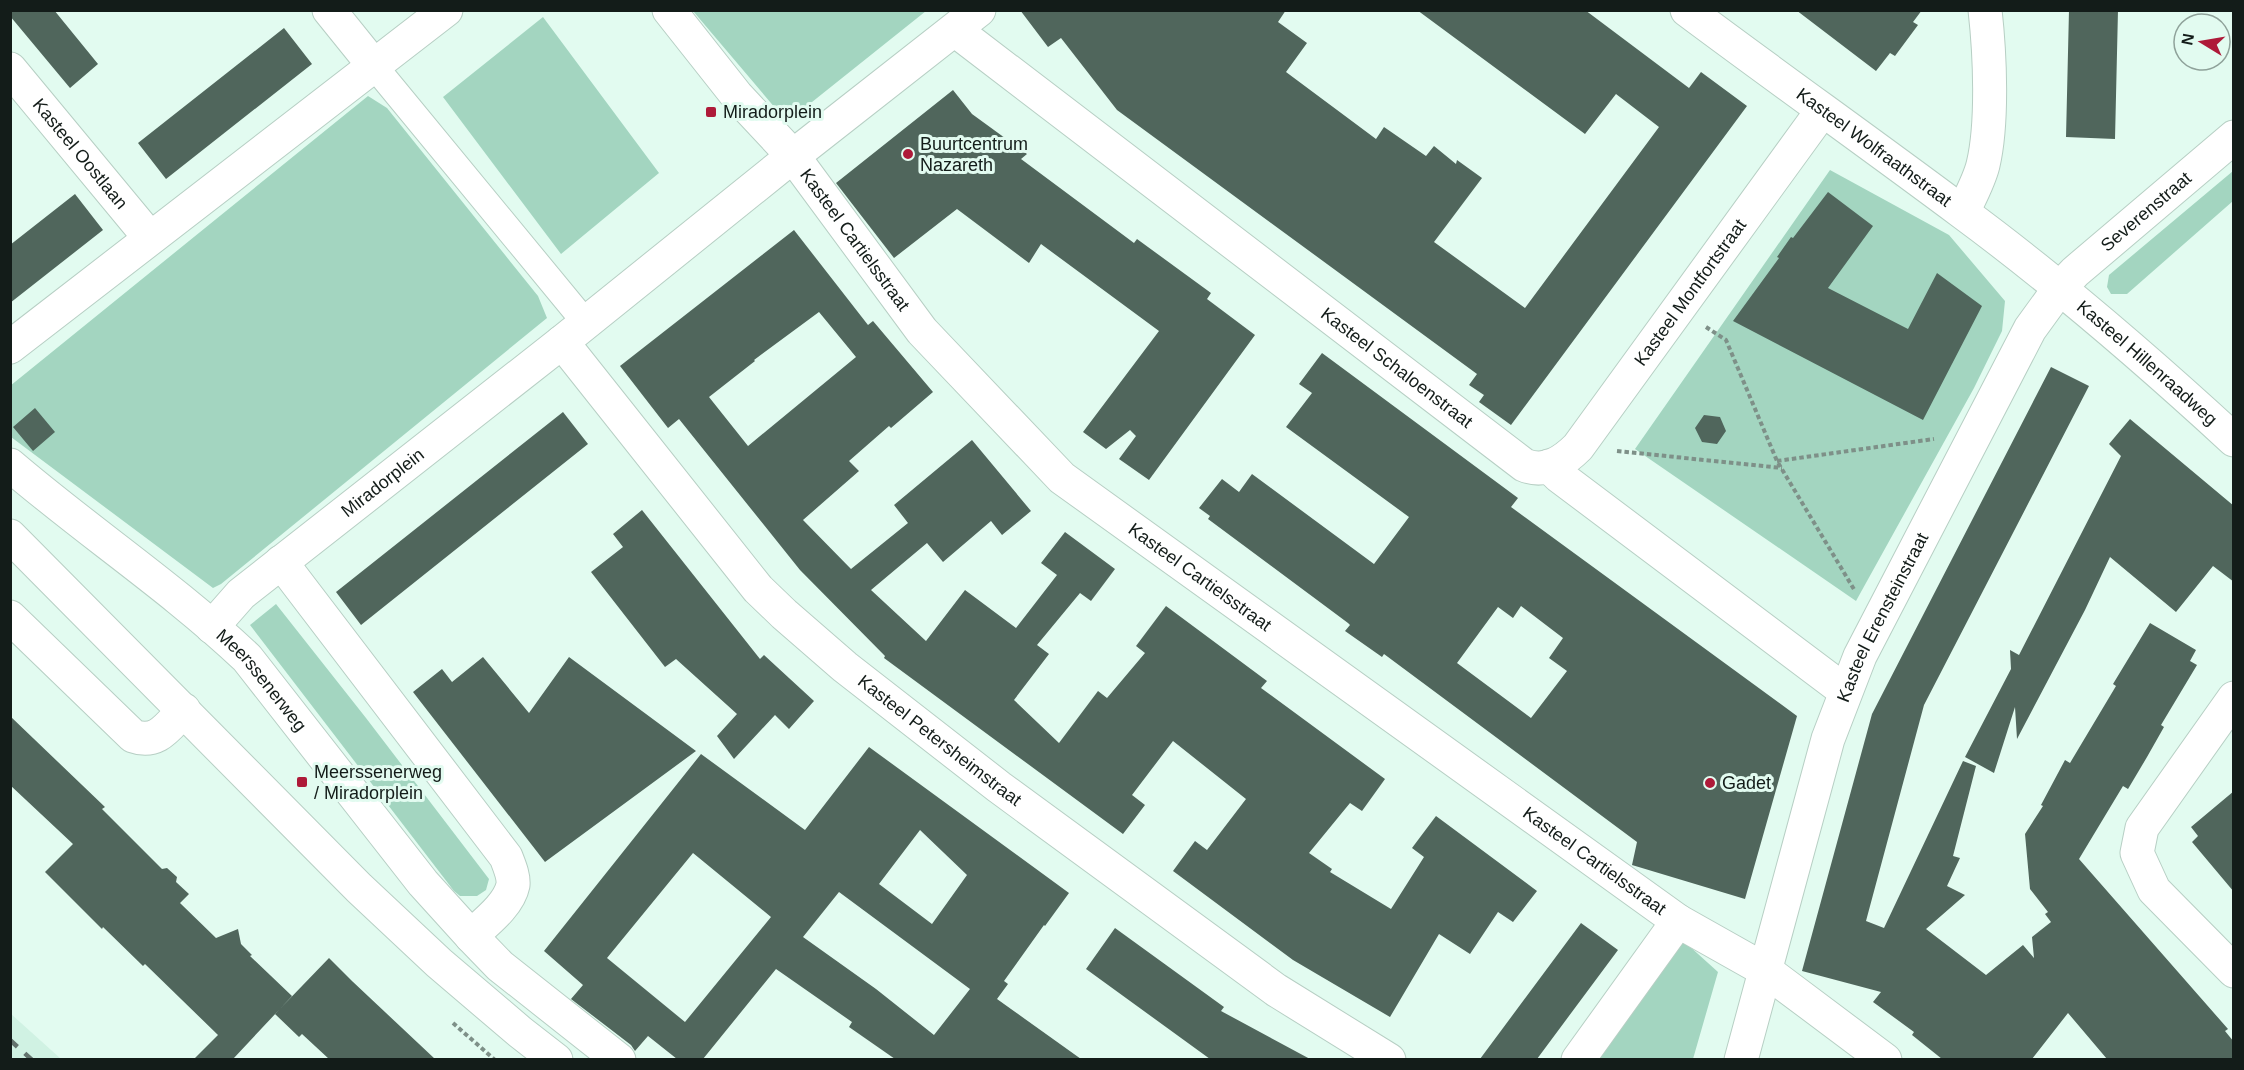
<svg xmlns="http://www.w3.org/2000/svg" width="2244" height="1070" font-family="Helvetica,sans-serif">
<rect width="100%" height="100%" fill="#e2fbf0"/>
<path fill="#d0f2e3" d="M 10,1014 L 11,1014 L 61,1059 L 11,1059 Z"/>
<path fill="#a3d5c0" d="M 693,11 L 926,11 L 797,114 L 776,109 Z
M 543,17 L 659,173 L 561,254 L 443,97 Z
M 368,96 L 387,108 L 538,296 L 547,318 L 221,584 L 213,588 L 11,437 L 10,386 Z
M 1830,170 L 1949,235 L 2005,301 L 2002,331 L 1974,388 L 1856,601 L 1635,449 Z
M 2233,171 L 2233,201 L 2127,294 L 2111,294 L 2107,287 L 2109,275 Z
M 276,604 L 366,718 L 489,879 L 486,890 L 477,896 L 460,896 L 454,891 L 250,625 Z
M 1677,935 L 1718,972 L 1693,1059 L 1588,1060 Z"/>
<path fill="#50665c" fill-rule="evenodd" d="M 10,10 L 54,10 L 98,64 L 70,88 L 10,16 Z
M 1020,10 L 1286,10 L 1278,22 L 1307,43 L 1286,72 L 1376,139 L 1384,127 L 1426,156 L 1434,146 L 1456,164 L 1457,160 L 1482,178 L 1434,242 L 1525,308 L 1659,127 L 1616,94 L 1585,134 L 1417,10 L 1585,10 L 1689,88 L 1701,72 L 1747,106 L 1511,425 L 1479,402 L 1484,395 L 1469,385 L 1477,374 L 1117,110 L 1061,38 L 1048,47 Z
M 1796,10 L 1922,10 L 1913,22 L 1918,25 L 1895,56 L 1890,53 L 1876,71 Z
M 2069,10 L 2118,10 L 2115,139 L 2066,137 Z
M 284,28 L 312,64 L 166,179 L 138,143 Z
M 953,90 L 972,114 L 1027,154 L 1021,159 L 1134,243 L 1137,239 L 1211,293 L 1207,299 L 1255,335 L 1149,480 L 1119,459 L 1136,436 L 1130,430 L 1106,449 L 1083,432 L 1159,331 L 1041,244 L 1029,263 L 957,209 L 894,258 L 836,183 Z
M 1828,192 L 1873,226 L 1828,288 L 1908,329 L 1937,273 L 1982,306 L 1923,420 L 1733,321 L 1779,258 L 1777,257 L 1791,237 L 1793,238 Z
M 75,194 L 103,230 L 10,303 L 10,245 Z
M 794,230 L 868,325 L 873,321 L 933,392 L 891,428 L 889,426 L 849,461 L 859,471 L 803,520 L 851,569 L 908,523 L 894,505 L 972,440 L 1031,511 L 1002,535 L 991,521 L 943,562 L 927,543 L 871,590 L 926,641 L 965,590 L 1016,628 L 1057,575 L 1041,563 L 1065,532 L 1115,569 L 1091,601 L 1080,593 L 1037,645 L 1049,654 L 1014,700 L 1059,743 L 1098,691 L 1107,698 L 1145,653 L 1136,646 L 1166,606 L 1267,681 L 1261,688 L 1385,779 L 1362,811 L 1350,803 L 1309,853 L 1332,869 L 1330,872 L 1391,909 L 1424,857 L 1412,848 L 1436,816 L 1537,891 L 1513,922 L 1498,912 L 1470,954 L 1439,934 L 1390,1017 L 1293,960 L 1173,871 L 1195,841 L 1207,850 L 1246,799 L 1173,741 L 1132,795 L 1145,805 L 1123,834 L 884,658 L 885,656 L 800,570 L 679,419 L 668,428 L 620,366 ZM 819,312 L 856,357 L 748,446 L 709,397 L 755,361 L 754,360 Z
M 1322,353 L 1518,498 L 1511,507 L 1797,716 L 1745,899 L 1632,865 L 1637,842 L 1384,654 L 1382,657 L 1345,631 L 1350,625 L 1348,623 L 1208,519 L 1210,516 L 1199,508 L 1222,479 L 1239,492 L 1252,474 L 1374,564 L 1409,517 L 1286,427 L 1312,393 L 1299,384 ZM 1521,606 L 1563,638 L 1549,658 L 1567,671 L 1531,718 L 1457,663 L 1498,607 L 1513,618 Z
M 2051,367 L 2089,386 L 1924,705 L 1866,921 L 1884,928 L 1963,761 L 1976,766 L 1953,856 L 1960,858 L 1947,886 L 1965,895 L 1926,929 L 1986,975 L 2023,945 L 2034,958 L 2032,937 L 2051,922 L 2045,914 L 2048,912 L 2030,889 L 2025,834 L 2043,806 L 2041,805 L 2065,760 L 2070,763 L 2116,686 L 2113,684 L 2150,623 L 2196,650 L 2190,661 L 2197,665 L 2161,725 L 2164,727 L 2147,757 L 2128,789 L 2123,786 L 2079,859 L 2228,1029 L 2225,1031 L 2234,1042 L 2234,1059 L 2107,1059 L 2068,1013 L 2032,1059 L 1942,1059 L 1912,1035 L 1914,1032 L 1873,1002 L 1881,992 L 1802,971 L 1872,714 Z
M 35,408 L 55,432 L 33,451 L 13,427 Z
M 563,412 L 588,444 L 361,625 L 336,592 Z
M 1704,415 L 1720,417 L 1726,431 L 1717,444 L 1702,442 L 1695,428 Z
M 2130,419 L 2234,506 L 2234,582 L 2213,566 L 2176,612 L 2110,557 L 2085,610 L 2017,739 L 2015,707 L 1994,773 L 1965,757 L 2011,669 L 2010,650 L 2019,655 L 2121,456 L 2109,444 Z
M 642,510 L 760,659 L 764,655 L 814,701 L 789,729 L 775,715 L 734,759 L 717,736 L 737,714 L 676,659 L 665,667 L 591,572 L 623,547 L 613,534 Z
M 483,657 L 529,713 L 569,657 L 696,751 L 545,862 L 413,692 L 442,669 L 452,682 Z
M 10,716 L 105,807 L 102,809 L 162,869 L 167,868 L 177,877 L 176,882 L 189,894 L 180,903 L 216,938 L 238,929 L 241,944 L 252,955 L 250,956 L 292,996 L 233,1059 L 194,1059 L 218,1035 L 145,964 L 143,966 L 103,927 L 102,929 L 45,872 L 73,844 L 10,785 Z
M 869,747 L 1069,893 L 1045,926 L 1044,925 L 1004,981 L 1008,984 L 997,999 L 1081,1059 L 895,1059 L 849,1027 L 852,1022 L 776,969 L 703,1059 L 677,1059 L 648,1036 L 635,1051 L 631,1045 L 571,999 L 583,985 L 544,951 L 701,754 L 805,830 ZM 920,830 L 967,875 L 932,924 L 879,884 ZM 693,853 L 771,917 L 685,1022 L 607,958 ZM 839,892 L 970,989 L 934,1035 L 876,989 L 803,937 Z
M 2234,791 L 2234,892 L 2192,842 L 2198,836 L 2191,827 Z
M 1581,923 L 1618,950 L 1537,1059 L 1480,1059 Z
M 1115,928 L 1224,1007 L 1221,1011 L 1310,1059 L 1210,1059 L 1086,969 Z
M 329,958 L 352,981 L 435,1059 L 329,1059 L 302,1034 L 299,1037 L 275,1014 Z"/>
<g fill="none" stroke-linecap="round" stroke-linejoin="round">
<defs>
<path id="pedestrian" d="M 375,67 L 585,322"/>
<g id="minor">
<path d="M 329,10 L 375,67"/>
<path id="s1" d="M 669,10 L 737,96 L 793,156 L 922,331 L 1062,478 L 1678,921"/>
<path id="s2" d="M 1687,10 C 1778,78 1871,144 1962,212 C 2057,282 2147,360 2234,440"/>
<path id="s3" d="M 955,30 L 1524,465 C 1545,474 1563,462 1578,447 L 1822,111"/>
<path id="s4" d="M 10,69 L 150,238"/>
<path d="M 1963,212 C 1970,197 1979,181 1983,165 C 1993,123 1990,54 1985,10"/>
<path id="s5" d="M 562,342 L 758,589 L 784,614 L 845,667 L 999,787 L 1276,990 L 1389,1060"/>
<path d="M 10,347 L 446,10"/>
<path id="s6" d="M 10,465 C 87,531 173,588 247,658 L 423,883 L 471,936 L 500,966 L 619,1060"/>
<path d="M 1549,466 L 1559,476 L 1845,691"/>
<path d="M 281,562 L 506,857 C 509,865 514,876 513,885 C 509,905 485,923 471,936"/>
<path d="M 10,617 L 133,736 C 158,745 168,726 184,710"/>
<path id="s7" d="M 212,627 L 241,594 L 562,342 L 793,156 L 979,10"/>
<path d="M 2234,698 L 2142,828 L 2137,853 L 2154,890 L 2234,971"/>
<path d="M 1578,1060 L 1678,921 L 1765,970 L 1885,1060"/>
<path id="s8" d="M 1741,1060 L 1828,739 L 1860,656 L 2030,329 L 2059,289 L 2075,272 L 2234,137"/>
</g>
<path id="tertiary" d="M 10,536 L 359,888 L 439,963 L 520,1032 L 556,1060"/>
</defs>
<use href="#pedestrian" stroke="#b7cfc4" stroke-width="28"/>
<use href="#minor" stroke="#b7cfc4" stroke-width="35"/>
<use href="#tertiary" stroke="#b7cfc4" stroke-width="35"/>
<path stroke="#7e9088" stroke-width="4" stroke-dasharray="4.5 3" stroke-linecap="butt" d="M 1706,327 L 1726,340 L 1777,461 L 1855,591
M 1617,451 L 1782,468
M 1777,461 L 1934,439
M 453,1023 L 495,1060"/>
<use href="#pedestrian" stroke="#fff" stroke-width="26"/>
<use href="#minor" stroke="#fff" stroke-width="33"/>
<use href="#tertiary" stroke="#fff" stroke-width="33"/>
<path stroke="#63736d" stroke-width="4.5" stroke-dasharray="10 10" stroke-linecap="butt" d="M 10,1040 L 32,1060"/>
</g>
<g fill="#ae1a39" stroke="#e2fbf0" stroke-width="2">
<rect x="705" y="106" width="12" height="12" rx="3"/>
<circle cx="908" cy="154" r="6"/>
<rect x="296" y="776" width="12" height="12" rx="3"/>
<circle cx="1710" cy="783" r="6"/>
</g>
<g text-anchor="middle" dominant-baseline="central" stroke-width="6" stroke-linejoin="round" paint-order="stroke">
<g font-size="18" fill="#131c19" stroke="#e2fbf0" text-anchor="start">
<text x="723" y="112">Miradorplein</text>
<text x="920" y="144">Buurtcentrum<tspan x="920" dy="21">Nazareth</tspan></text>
<text x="314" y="772">Meerssenerweg<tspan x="314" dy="21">/ Miradorplein</tspan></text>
<text x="1722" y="783">Gadet</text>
</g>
<g font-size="18" fill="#131c19" stroke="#e2fbf0">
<text stroke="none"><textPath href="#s2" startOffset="232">Kasteel Wolfraathstraat</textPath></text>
<text stroke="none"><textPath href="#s4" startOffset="110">Kasteel Oostlaan</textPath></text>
<text stroke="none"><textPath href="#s8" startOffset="956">Severenstraat</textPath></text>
<text stroke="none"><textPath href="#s1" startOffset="296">Kasteel Cartielsstraat</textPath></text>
<text stroke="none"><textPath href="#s3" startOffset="968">Kasteel Montfortstraat</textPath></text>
<text stroke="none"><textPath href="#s2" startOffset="580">Kasteel Hillenraadweg</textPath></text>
<text stroke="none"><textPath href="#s3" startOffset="556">Kasteel Schaloenstraat</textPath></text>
<text stroke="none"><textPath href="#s7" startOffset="224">Miradorplein</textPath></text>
<text stroke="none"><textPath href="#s1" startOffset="782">Kasteel Cartielsstraat</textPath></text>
<text stroke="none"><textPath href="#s8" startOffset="466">Kasteel Erensteinstraat</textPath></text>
<text stroke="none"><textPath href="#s6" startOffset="332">Meerssenerweg</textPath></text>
<text stroke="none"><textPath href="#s5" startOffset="552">Kasteel Petersheimstraat</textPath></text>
<text stroke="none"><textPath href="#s1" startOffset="1268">Kasteel Cartielsstraat</textPath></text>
</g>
</g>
<rect width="2244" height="1070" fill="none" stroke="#131c19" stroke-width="24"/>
<g transform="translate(2202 42) rotate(281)"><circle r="28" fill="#e2fbf0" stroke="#8fa29a" stroke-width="1.5"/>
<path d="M0-4.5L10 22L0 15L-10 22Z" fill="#ae1a39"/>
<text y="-9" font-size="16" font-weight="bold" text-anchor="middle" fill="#131c19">N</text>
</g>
</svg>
